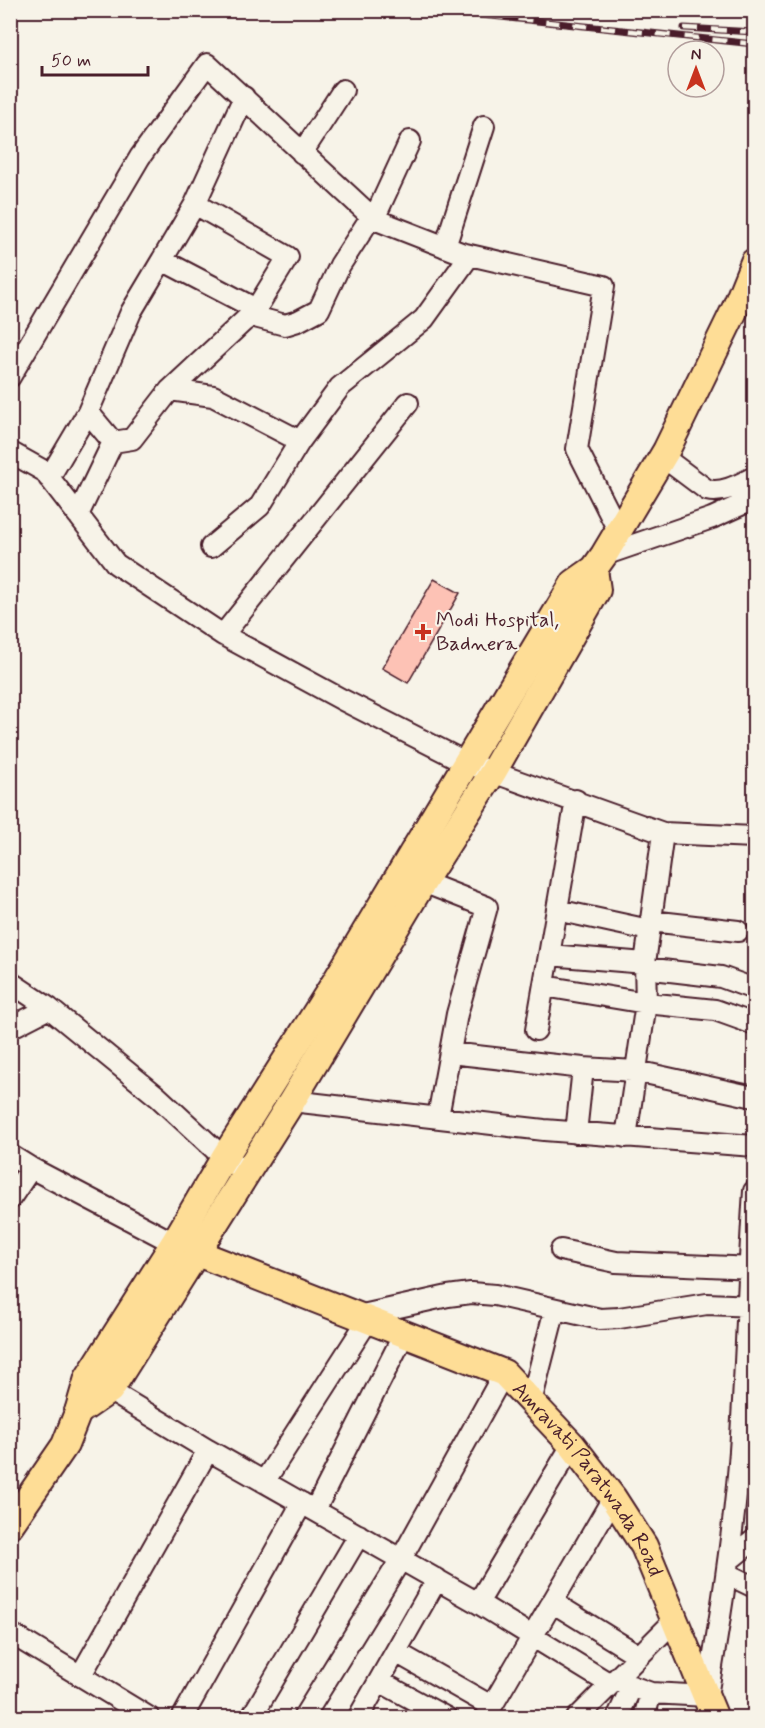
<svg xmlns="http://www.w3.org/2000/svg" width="765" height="1728" font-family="Mynerve,sans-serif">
<rect width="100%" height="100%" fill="#f7f3e8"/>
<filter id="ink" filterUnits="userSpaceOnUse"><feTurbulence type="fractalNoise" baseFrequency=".0167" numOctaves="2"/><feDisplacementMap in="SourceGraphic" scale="12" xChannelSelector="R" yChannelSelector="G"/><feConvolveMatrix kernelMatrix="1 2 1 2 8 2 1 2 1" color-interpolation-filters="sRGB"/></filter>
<g filter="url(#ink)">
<path fill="#fdc2b5" stroke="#4a1f2b" stroke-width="1.5" d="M 434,579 L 460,593 L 408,683 L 382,668 Z"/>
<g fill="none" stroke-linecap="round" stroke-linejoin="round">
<defs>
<path id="minor" d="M 244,97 L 195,204 L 162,260 L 256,309 L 251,316
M 302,153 L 343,90
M 195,204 L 288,257 L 256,309
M 374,219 L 410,141
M 445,247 L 484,126
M 10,377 L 140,157 L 207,64 L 374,219 L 461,253 L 604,286 L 577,449 L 618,530
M 170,390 L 213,396 L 300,441 L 340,387 L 424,319 L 470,255
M 113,442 L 88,412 L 131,312 L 162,260
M 10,452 L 44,471 L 116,564 L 223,635 L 341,699 L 467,763 L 663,833 L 754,837
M 663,457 L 707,490 C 723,494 740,484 754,477
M 49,478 L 88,412
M 78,515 L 113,442 L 132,439 L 170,390 L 244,321 L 251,316 L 285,325 L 298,321 L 319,310 L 340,265 L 371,217
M 211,547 L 260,506 L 300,441
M 604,555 L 712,518 L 754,499
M 223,635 L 408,403
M 423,882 L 487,907 L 457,1014 L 438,1117
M 557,910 L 649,930
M 651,921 L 738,931
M 549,955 L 645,963
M 645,968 L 721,977 L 754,989
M 10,982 L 49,1008 L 158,1097 L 224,1158 L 246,1172
M 544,986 L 646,1003 L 715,1010 L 754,1024
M 10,1028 L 49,1008
M 536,1030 L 576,800
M 450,1053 L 583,1068
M 292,1101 L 544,1130 L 754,1146
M 576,1133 L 583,1068 L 636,1071 L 754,1097
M 626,1137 L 646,1003 L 645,963 L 663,833
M 10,1155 L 31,1168 L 174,1243
M 10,1199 L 31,1168
M 561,1250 L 616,1262 L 754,1268
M 358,1316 L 448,1296 L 471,1293 L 495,1295 L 600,1319 L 619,1318 L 707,1304 L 754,1306
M 97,1383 L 208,1450 L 478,1603 L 610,1684
M 531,1402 L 555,1309
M 264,1482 L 368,1320
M 315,1510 L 404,1334
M 728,1561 L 754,1540
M 727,1574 L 754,1587
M 552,1602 L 638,1655
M 478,1603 L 572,1445
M 10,1633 L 150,1718
M 396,1652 L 491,1706
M 81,1675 L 208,1450
M 614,1680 L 651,1693 L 707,1696 C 721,1615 734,1533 740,1451 C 746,1364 748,1277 754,1191
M 379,1681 L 447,1718
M 182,1718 L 302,1503
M 251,1718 L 359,1535
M 303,1718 L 401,1559 L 504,1373
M 358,1718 L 437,1579
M 485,1718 L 613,1498
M 577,1718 L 675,1620
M 617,1718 L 632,1686
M 644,1718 L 651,1693"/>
<g id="major">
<path id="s1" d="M 182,1247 L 504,1373 L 572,1445 L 613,1498 L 644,1546 L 715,1718"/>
<path d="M 78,1412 L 110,1390 L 292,1101 L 423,882 L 493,772 L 597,590 L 594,569"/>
<path d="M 10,1525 L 65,1445 L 78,1412 L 88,1378 L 174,1243 L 224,1158 L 336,981 L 574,583 L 594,569 L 604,555 L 666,451 L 735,309 L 754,262"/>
</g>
</defs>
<use href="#minor" stroke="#4a1f2b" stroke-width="24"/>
<use href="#major" stroke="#4a1f2b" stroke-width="30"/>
<use href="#minor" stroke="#f7f3e8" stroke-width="20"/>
<use href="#major" stroke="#fedd96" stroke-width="26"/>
<defs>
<path id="rail" d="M 434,10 L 754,44
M 684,28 L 754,32"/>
</defs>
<use href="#rail" stroke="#4a1f2b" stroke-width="7"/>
<use href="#rail" stroke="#f7f3e8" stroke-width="4.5" stroke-dasharray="14" stroke-linecap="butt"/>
</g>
</g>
<path fill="#c8321e" stroke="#f7f3e8" stroke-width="2" d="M420 623h6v6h6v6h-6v6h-6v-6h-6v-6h6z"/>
<g text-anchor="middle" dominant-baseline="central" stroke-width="4.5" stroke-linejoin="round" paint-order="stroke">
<g font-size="21" fill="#4a1f2b" stroke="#f7f3e8" text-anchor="start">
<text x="436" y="620">Modi Hospital,<tspan x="436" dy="24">Badnera</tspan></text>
</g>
<g font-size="21" fill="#4a1f2b" stroke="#f7f3e8">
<text stroke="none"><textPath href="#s1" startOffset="482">Amravati Paratwada Road</textPath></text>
</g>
</g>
<rect width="765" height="1728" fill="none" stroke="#f7f3e8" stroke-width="36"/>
<rect x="18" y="18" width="729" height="1692" fill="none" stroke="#4a1f2b" stroke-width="2" filter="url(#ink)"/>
<g transform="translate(696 69)"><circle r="28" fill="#f7f3e8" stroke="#b29e9c" stroke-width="1.5"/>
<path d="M0-4.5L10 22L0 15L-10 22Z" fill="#c8321e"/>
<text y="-9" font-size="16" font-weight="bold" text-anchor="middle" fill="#4a1f2b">N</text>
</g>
<path d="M42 66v9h106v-9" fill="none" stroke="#4a1f2b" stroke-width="3"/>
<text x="51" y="66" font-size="18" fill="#4a1f2b" stroke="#f7f3e8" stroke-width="4.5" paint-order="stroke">50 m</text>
</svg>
